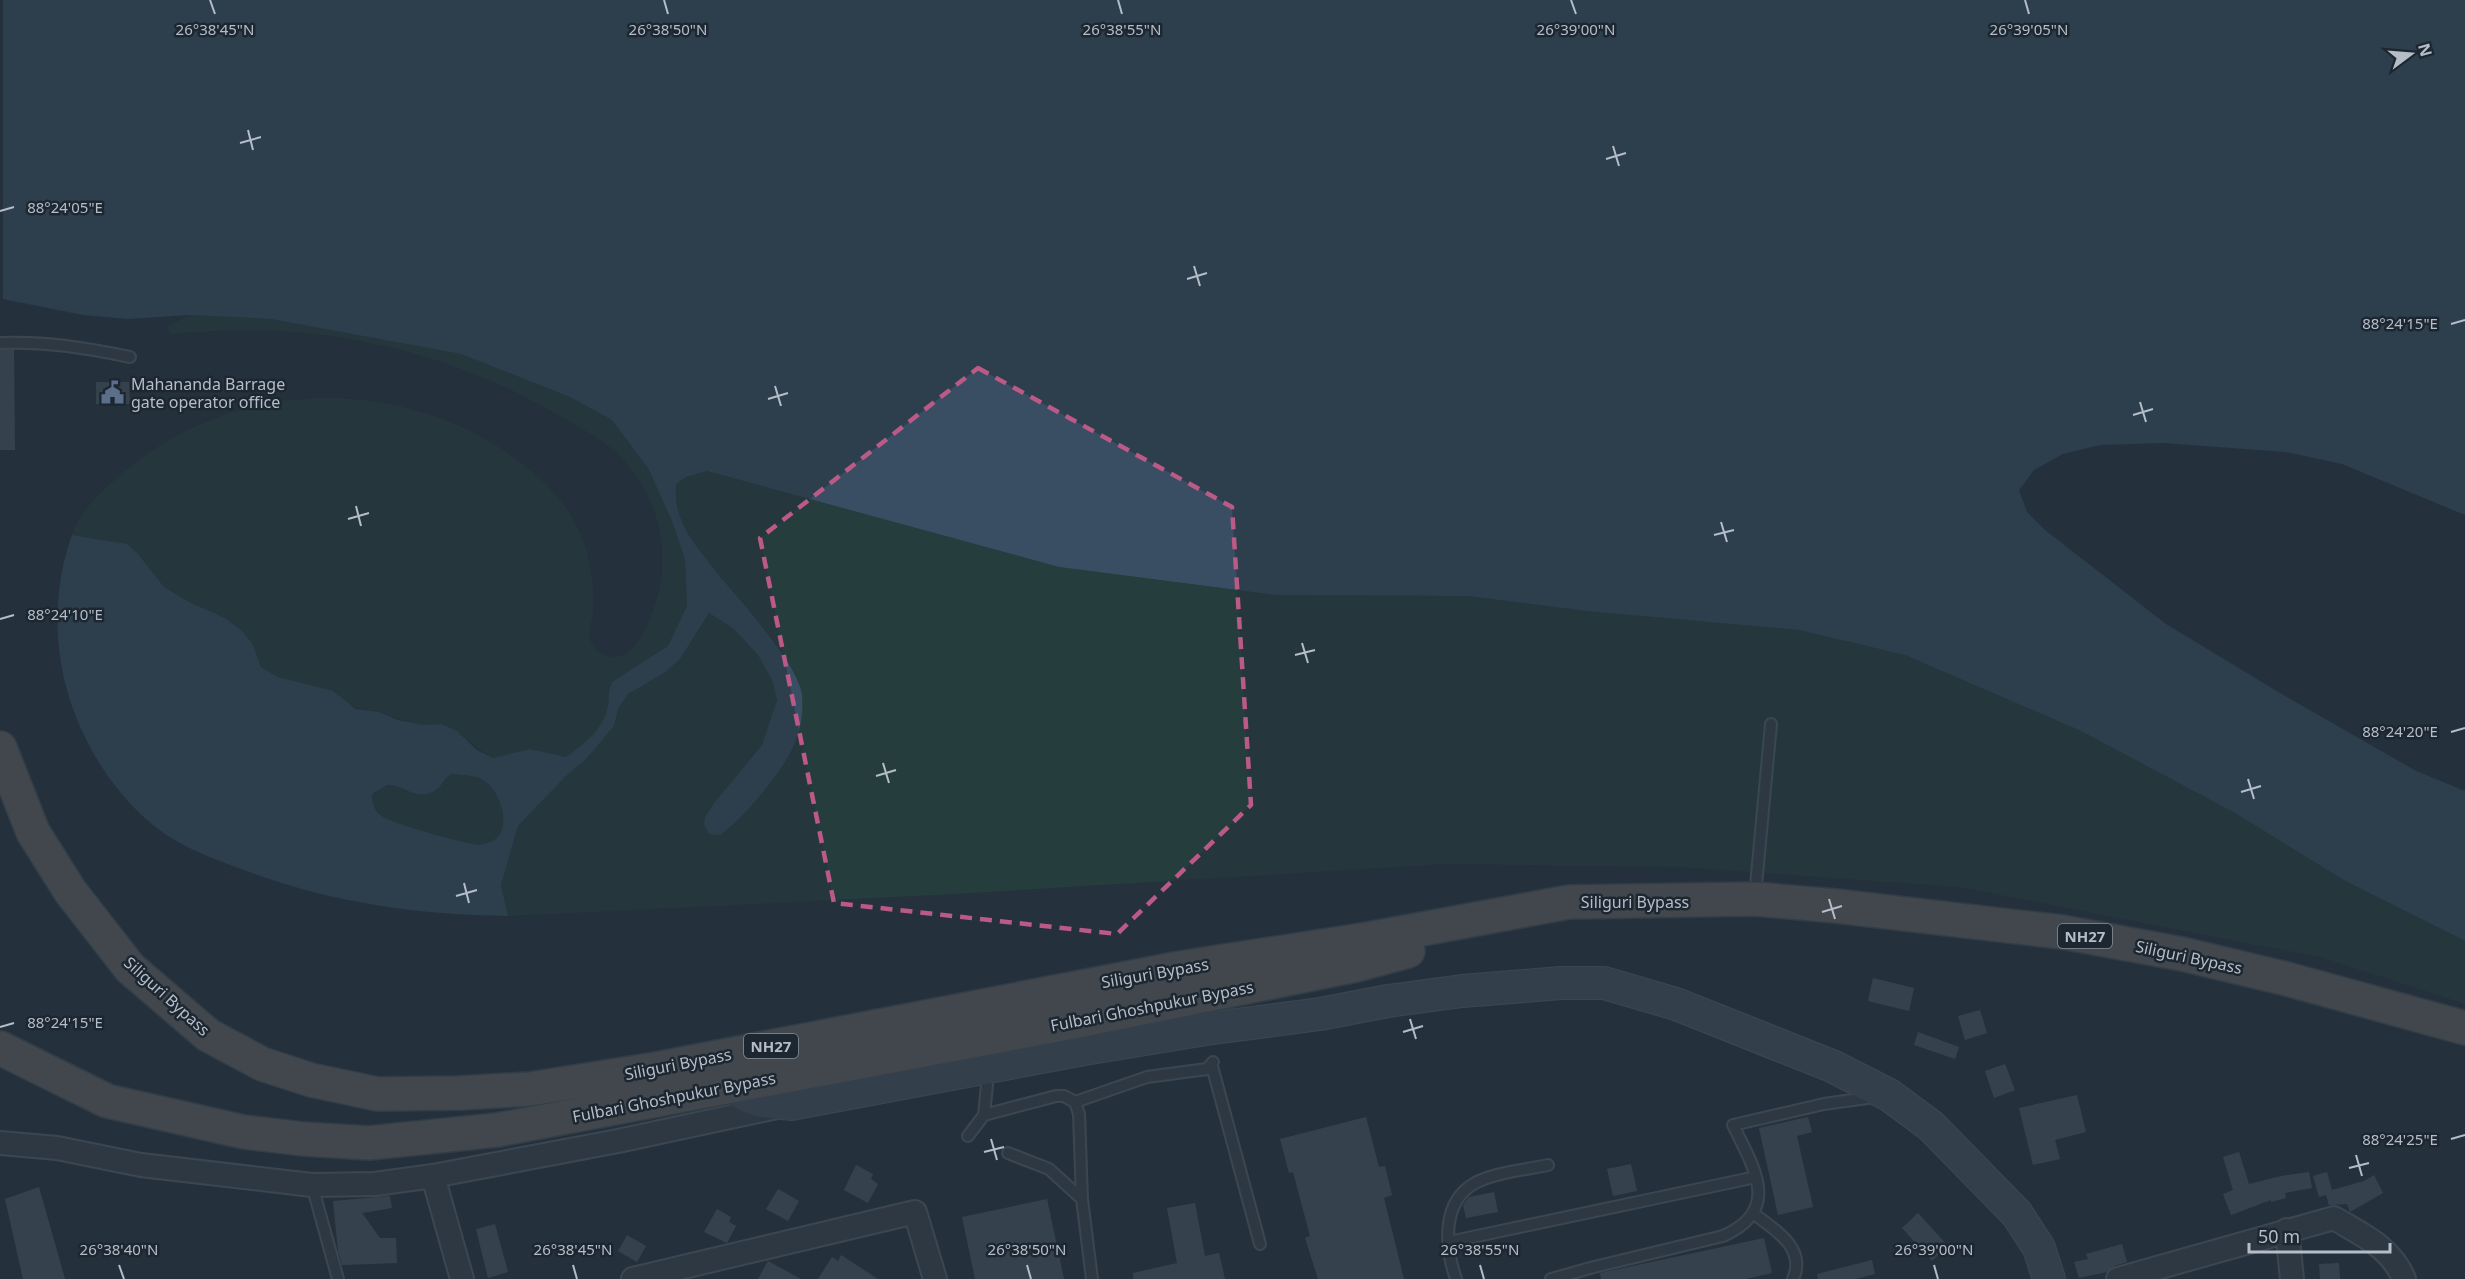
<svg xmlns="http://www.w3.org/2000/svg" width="2465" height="1279" font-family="'Noto Sans',sans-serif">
<rect width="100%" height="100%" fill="#25313c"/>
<path fill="#263d3d" d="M 190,315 L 271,319 L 461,354 L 570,397 L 612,420 L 648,468 L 672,521 L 685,559 L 687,606 L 669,646 L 612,682 C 607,693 610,703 606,715 C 600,733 580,746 566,757 L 530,749 L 493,758 C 475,749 460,729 442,725 C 436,723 430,725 424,725 C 407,723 394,716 379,712 C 367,709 359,711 348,703 C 332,697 268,676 261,666 C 259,663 258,660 257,657 L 189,602 L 164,587 L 138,554 L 127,544 L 72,535 C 81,508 106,487 128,469 C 235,380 394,375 509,454 C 548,482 580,514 589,562 C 593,579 594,596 593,613 C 592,623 587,632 591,642 C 594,649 600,654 607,656 C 639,666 657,604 661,581 C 668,536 652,486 618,454 C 604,441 586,431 570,422 C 499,378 419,349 338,337 C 282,328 226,329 170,334 L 168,326 Z
M 707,471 L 1059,567 L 1275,595 L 1468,596 L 1799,630 L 1905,655 L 2081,731 L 2235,813 L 2347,882 L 2465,941 L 2465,1004 L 2324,958 L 1960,887 L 1682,867 L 1445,864 L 957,894 L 508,916 L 501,885 L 518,826 L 565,777 L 587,758 L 614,726 L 618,709 L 628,694 L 664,673 L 680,659 L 709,613 L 734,629 L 758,655 L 772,680 L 777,700 L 762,745 L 714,803 L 705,817 L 720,835 C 743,818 762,795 779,771 C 795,749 805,724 802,695 C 799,662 731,590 708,561 C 688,535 675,518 676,484 L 686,477 Z
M 452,774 C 462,775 474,775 483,780 C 500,790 513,827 494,840 C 491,842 485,844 481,845 C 469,845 389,823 380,815 C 375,810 372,801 372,794 L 387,785 L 399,787 L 406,792 L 437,788 L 448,776 Z"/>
<path fill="#394e63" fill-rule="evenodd" d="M 3,0 L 2465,0 L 2465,515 L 2342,464 L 2286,452 L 2163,443 L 2100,445 L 2063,454 L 2034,470 L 2019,490 L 2027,512 L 2045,530 L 2166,624 L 2280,693 L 2416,771 L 2465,791 L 2465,941 L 2347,882 L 2235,813 L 2081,731 L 1905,655 L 1799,630 L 1587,611 L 1468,596 L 1275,595 L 1059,567 L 707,471 L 686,477 L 676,484 C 674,520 690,538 711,565 C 733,593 799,663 802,695 C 805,724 795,749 779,771 C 762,795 743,818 720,835 L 709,834 L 704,825 L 705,817 L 714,803 L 762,745 L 777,700 L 772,680 L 758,655 L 734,629 L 709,613 L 680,659 L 664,673 L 628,694 L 618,709 L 614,726 L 587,758 L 565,777 L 518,826 L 501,885 L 508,916 C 416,915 327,902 241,869 C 220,861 198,853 178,842 C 127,813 88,756 70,700 C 53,647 53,588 72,535 L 127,544 L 138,554 L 164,587 L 189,602 L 225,618 L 241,630 L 252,643 L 261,667 L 278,677 L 333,691 L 356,709 L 379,712 L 398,720 L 424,725 L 441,724 L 457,731 L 477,750 L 493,758 L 530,749 L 566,757 C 582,745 602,731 607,710 C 610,700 607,692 612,682 L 668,646 L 687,606 L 685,559 L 672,521 L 648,468 L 612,420 L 570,397 L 461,354 L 271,319 L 190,315 L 128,319 L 83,315 L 3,299 ZM 452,774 C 462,775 475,775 483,780 C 500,790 513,827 494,840 C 491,842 485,844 481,845 C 469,845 389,823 380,815 C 374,810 372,801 372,794 L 387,785 C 404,784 415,802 434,791 C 442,787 443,778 452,774 Z"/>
<path fill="#4b5865" d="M 0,350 L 14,350 L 15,450 L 0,450 Z
M 96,382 L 129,382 L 130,404 L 96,404 Z
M 1873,978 L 1914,988 L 1909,1011 L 1868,1001 Z
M 1980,1010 L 1987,1033 L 1965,1040 L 1958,1016 Z
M 1918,1032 L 1959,1047 L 1955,1059 L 1914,1045 Z
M 2005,1064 L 2015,1090 L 1994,1098 L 1985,1071 Z
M 2077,1095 L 2086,1132 L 2055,1140 L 2060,1159 L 2033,1165 L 2019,1108 Z
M 1366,1117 L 1379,1167 L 1385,1166 L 1392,1195 L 1384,1198 L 1404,1279 L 1318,1279 L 1305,1238 L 1310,1236 L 1293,1172 L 1289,1173 L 1280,1139 Z
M 1808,1117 L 1812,1132 L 1797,1136 L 1813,1207 L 1778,1215 L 1759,1128 Z
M 2239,1152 L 2249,1184 L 2281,1176 L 2309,1172 L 2312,1188 L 2285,1193 L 2286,1198 L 2271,1202 L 2271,1200 L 2231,1215 L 2223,1194 L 2233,1190 L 2223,1157 Z
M 1631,1164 L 1637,1191 L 1613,1196 L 1607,1169 Z
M 856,1165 L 873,1174 L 871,1179 L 878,1184 L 868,1203 L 844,1190 Z
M 2327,1172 L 2332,1190 L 2364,1181 L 2374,1175 L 2383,1193 L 2350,1212 L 2347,1204 L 2329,1205 L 2326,1195 L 2319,1197 L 2313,1176 Z
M 39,1187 L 65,1279 L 23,1279 L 5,1199 Z
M 778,1189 L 799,1201 L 788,1221 L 766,1209 Z
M 1494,1192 L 1498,1212 L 1466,1218 L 1463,1205 L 1469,1197 Z
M 390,1196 L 392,1208 L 362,1213 L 380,1238 L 396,1238 L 397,1263 L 342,1265 L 338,1251 L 333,1201 Z
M 1047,1199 L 1064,1279 L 975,1279 L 962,1217 Z
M 1195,1203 L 1205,1256 L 1219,1253 L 1225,1279 L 1133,1279 L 1133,1273 L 1177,1263 L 1167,1208 Z
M 717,1209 L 731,1217 L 729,1222 L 736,1226 L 727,1243 L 704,1232 Z
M 1918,1213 L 1948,1246 L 1932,1261 L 1902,1228 Z
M 495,1224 L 508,1272 L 488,1278 L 476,1229 Z
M 627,1235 L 646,1246 L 637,1262 L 618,1251 Z
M 1764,1238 L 1772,1273 L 1746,1279 L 1601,1279 L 1600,1273 Z
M 2122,1244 L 2127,1262 L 2114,1266 L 2107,1272 L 2079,1278 L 2074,1262 L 2088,1259 L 2086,1254 Z
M 841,1255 L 878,1279 L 818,1279 L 832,1257 L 838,1261 Z
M 1872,1260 L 1875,1274 L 1855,1279 L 1818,1279 L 1817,1274 Z
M 768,1261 L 801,1279 L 758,1279 Z
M 2339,1263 L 2340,1279 L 2320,1279 L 2319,1264 Z"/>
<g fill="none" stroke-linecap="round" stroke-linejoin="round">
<defs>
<path id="service" d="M 0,343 C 44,341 87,348 130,357
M 1755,896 L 1771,724
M 1212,1066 L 1260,1244
M 1075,1102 L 1147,1077 L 1207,1069 L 1213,1062
M 984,1115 L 1056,1096 L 1064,1096 L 1075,1102 L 1079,1114 L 1082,1199 L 1092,1279
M 968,1136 L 984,1115 L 987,1085
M 1008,1153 L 1049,1169 L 1082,1199
M 312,1185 L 338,1279
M 1754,1214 C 1774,1229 1807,1248 1793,1279
M 1449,1242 L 1756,1177
M 1456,1279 C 1445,1247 1441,1202 1475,1183 C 1497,1172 1524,1170 1548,1165
M 1551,1279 L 1594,1267 L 1723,1236 C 1782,1210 1754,1168 1733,1125 L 1824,1104 L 1874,1097"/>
<path id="minor" d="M 0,1143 L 57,1148 L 141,1165 L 312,1185 L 375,1184 L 433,1176 L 618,1141 L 777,1107
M 433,1176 L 462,1279
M 2287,1230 L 2292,1279
M 633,1279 L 915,1212 L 935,1279
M 2118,1279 L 2334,1218 C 2362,1235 2391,1247 2404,1279"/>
<path id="secondary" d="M 733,1086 C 749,1102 770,1102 791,1104 L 1084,1049 L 1206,1029 L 1320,1014 L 1388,1001 L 1462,991 L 1561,983 L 1604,983 L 1676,1004 L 1832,1066 L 1889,1095 L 1931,1126 L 2017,1214 L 2039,1248 L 2049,1279"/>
<path id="trunk" d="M 0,748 L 33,832 L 70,891 L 130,968 L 208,1035 L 262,1064 L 311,1080 L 377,1094 L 459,1093 L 530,1089 L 656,1069 L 1180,968 L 1368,939 L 1569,902 L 1755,899 L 1836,906 L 2062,932 L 2182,954 L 2287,979 L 2465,1028
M 0,1048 L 107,1101 L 244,1132 L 303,1139 L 369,1143 L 497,1130 L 1068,1023 L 1356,965 L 1408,951"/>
</defs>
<use href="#service" stroke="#56606a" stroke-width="14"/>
<use href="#minor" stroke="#56606a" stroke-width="26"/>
<use href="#secondary" stroke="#56606a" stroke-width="34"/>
<use href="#trunk" stroke="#434d57" stroke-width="36"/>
<use href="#service" stroke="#38424c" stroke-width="10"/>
<use href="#minor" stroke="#38424c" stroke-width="22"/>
<use href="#secondary" stroke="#46525f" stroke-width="32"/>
<use href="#trunk" stroke="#646261" stroke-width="33"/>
</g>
<path d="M0 0H2465V1279H0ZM 978,368 L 1232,507 L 1251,805 L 1117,934 L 834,903 L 760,538 Z" fill="#25313c" fill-opacity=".55" fill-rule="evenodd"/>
<path fill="none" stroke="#bc5a87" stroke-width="4.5" stroke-dasharray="12 8" stroke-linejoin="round" d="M 978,368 L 1232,507 L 1251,805 L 1117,934 L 834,903 L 760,538 Z"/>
<path fill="none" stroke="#b4bdc8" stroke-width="2" d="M 210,0 L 215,14M 664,0 L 668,14M 1118,0 L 1122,14M 1571,0 L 1576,14M 2025,0 L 2029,14M 248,130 L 253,150M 240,143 L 261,137M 1613,146 L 1619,166M 1606,159 L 1626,153M 0,211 L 14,207M 1194,266 L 1200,286M 1187,279 L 1207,273M 2451,324 L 2465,320M 775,386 L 781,406M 768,399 L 788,393M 2140,402 L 2146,422M 2133,415 L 2153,409M 356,506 L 361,526M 348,519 L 369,513M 1721,522 L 1727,542M 1714,535 L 1734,530M 0,619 L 14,615M 1302,643 L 1308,663M 1295,655 L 1315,650M 2451,732 L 2465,728M 883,763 L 889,783M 876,776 L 896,770M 2248,779 L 2254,799M 2241,792 L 2261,786M 464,883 L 469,903M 456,896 L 477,890M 1829,899 L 1835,919M 1822,912 L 1842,906M 1410,1019 L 1416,1039M 0,1027 L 14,1023M 1403,1032 L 1423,1026M 991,1139 L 997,1160M 2451,1139 L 2465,1135M 984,1152 L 1004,1147M 2356,1155 L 2362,1176M 2349,1168 L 2369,1163M 119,1265 L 124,1279M 573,1265 L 577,1279M 1027,1265 L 1031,1279M 1480,1265 L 1484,1279M 1934,1265 L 1938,1279"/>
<defs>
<symbol id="civic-bare" viewBox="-9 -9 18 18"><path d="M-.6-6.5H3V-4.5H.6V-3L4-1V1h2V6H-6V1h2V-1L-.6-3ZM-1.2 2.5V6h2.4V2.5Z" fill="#5c6f8a" stroke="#1d2731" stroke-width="2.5" paint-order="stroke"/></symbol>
</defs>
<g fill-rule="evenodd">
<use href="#civic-bare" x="96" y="376" width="33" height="33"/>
</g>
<g text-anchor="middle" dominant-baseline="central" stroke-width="5" stroke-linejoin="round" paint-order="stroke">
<g fill="#1d2731" stroke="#87909b" stroke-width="1.5">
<rect x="2058" y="924" width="54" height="24" rx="4.5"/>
<rect x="744" y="1034" width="54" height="24" rx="4.5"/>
</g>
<g font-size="15" font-weight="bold" fill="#b4bdc8">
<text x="2085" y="936">NH27</text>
<text x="771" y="1046">NH27</text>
</g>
<g font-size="16" fill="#b4bdc8" stroke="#1d2731" text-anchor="start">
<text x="131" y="384">Mahananda Barrage<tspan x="131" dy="18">gate operator office</tspan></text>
</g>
<g font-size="16" fill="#b4bdc8" stroke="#1d2731">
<text x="1635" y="902">Siliguri Bypass</text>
<text transform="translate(2189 957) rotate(12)">Siliguri Bypass</text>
<text transform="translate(1155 973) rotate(-10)">Siliguri Bypass</text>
<text transform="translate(167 996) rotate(42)">Siliguri Bypass</text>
<text transform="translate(1152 1006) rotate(-11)">Fulbari Ghoshpukur Bypass</text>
<text transform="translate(678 1064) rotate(-11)">Siliguri Bypass</text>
<text transform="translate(674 1097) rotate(-11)">Fulbari Ghoshpukur Bypass</text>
</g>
</g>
<g font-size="15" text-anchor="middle" fill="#b4bdc8" stroke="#1d2731" stroke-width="5" stroke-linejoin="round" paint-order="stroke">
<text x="215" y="35">26°38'45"N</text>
<text x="668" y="35">26°38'50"N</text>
<text x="1122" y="35">26°38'55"N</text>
<text x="1576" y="35">26°39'00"N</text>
<text x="2029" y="35">26°39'05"N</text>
<text x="65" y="213">88°24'05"E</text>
<text x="2400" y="329">88°24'15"E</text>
<text x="65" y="620">88°24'10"E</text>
<text x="2400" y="737">88°24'20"E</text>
<text x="65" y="1028">88°24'15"E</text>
<text x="2400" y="1145">88°24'25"E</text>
<text x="119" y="1255">26°38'40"N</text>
<text x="573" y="1255">26°38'45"N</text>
<text x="1027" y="1255">26°38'50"N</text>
<text x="1480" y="1255">26°38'55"N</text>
<text x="1934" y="1255">26°39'00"N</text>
</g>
<g transform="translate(2411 54) rotate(74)" stroke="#1d2731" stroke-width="4.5" paint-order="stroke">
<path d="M0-4.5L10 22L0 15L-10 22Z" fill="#b4bdc8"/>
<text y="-9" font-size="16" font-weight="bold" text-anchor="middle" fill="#b4bdc8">N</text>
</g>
<path d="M2249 1243v9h141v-9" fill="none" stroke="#b4bdc8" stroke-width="3"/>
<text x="2258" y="1243" font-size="18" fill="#b4bdc8" stroke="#1d2731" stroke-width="4.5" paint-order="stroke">50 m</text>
</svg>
